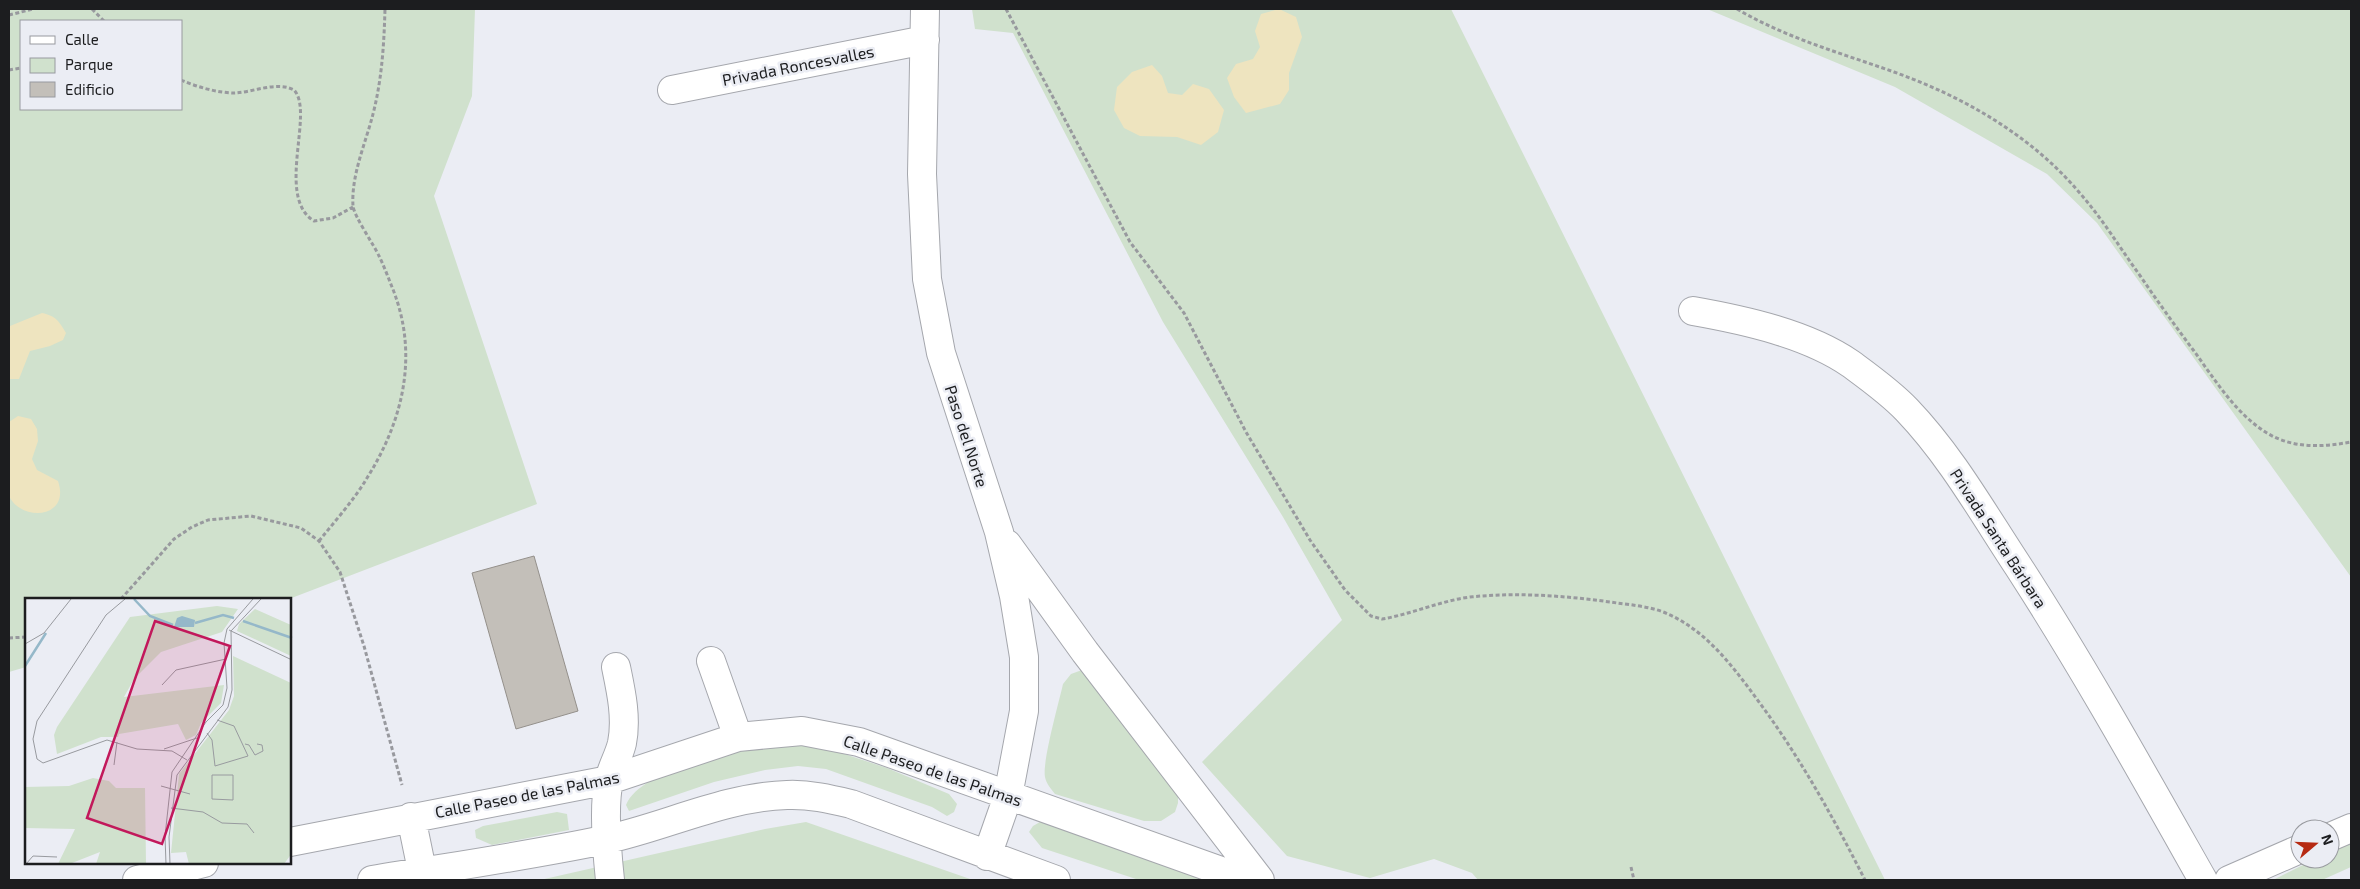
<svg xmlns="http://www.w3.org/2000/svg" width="2360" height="889" font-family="'Exo 2',sans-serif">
<rect width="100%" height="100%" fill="#ebedf4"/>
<path fill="#d0e1cd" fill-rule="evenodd" d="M 9,9 L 475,9 L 472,96 L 434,196 L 537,504 L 289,599 L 26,599 L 26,667 L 9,672 ZM 21,21 L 181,21 L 181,109 L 21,109 Z
M 972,9 L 1451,9 L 1885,880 L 1478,880 L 1472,873 L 1434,859 L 1370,878 L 1287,856 L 1202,762 L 1342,620 L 1283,517 L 1163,322 L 1013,33 L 975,29 Z
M 1707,9 L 2351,9 L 2351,577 L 2097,223 L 2047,174 L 1895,87 Z
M 1082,670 L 1178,789 L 1178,803 L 1175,812 L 1161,821 L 1144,821 L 1055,794 C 1051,789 1046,783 1045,777 C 1042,762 1059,702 1063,684 L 1071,674 Z
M 802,740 L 887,768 L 949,794 L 957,804 L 954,812 L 947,816 L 932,807 L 826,769 L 798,766 L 765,770 L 714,782 L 629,811 L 626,805 C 642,765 761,744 802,740 Z
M 557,812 L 567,814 L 569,830 L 492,845 L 476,838 L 475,830 L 483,826 Z
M 806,822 L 973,880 L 540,880 L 765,829 Z
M 1040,822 L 1226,880 L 1139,880 L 1042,848 L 1029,832 L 1033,826 Z
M 2351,842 L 2351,867 L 2322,880 L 2273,880 L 2315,859 L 2330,859 L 2330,852 Z"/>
<path fill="#eee4bf" d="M 1279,9 L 1296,17 L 1302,37 L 1289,73 L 1289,90 L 1280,104 L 1246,113 L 1234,97 L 1227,78 L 1236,64 L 1253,59 L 1260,47 L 1255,31 L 1261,14 Z
M 1152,65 L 1162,76 L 1168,93 L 1182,95 L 1193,84 L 1209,89 L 1224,110 L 1218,132 L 1201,145 L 1177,137 L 1140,136 L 1124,128 L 1114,110 L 1117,87 L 1132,72 Z
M 42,313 C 56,316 59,321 66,333 L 63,340 L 50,346 L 30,351 L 19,379 L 9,379 L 10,326 Z
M 18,416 L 31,419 L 37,429 L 38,441 L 32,459 L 37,470 L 58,481 C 71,519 21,522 9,496 C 5,486 9,436 9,422 Z"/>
<path fill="#c3bfb9" stroke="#94908b" d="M 534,556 L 578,711 L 516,729 L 472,573 Z"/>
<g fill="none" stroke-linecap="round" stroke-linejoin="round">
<defs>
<path id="minor" d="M 925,9 L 922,174 L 927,279 L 941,353 L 999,532 L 1014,596 L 1024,657 L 1024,711 L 1008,796 L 987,856
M 672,90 L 925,40
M 1693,311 C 1744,320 1808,334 1851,364 C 1870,378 1891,393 1907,410 C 1951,456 1983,513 2018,566 C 2084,668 2143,774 2203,880
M 1007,544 L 1085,652 L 1260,880
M 711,661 L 738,737
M 411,817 L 424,880
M 2330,837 L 2351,828
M 290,842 L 609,780 L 738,737 L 802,731 L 859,742 L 1246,880
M 137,880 L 204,863
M 372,880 C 449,867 527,856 604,840 C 665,827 724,797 787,795 C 809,794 830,799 851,804 L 1056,880
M 610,880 C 607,852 603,807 609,780 C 612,767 619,756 622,743 C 627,718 621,691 616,667
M 2229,880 L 2300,849"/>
</defs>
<use href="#minor" stroke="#a5a7ad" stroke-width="30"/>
<path stroke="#98999e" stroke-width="3" stroke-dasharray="4 2.5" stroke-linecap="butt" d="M 92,9 L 104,21
M 1006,9 L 1130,242 L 1184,313 L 1246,432 L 1310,540 L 1345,590 L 1371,616 L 1382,619 C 1412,614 1440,601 1470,597 C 1519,592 1569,596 1617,603 C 1633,605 1653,607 1668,614 C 1708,632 1734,668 1759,702 C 1801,759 1833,817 1865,880
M 1737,9 C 1786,38 1841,53 1894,72 C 1964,97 2030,135 2078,191 C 2102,218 2120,248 2141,277 C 2158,302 2176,327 2194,351 C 2215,380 2236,414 2267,433 C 2293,449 2323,447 2351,442
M 9,15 L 33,9
M 9,70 L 21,68
M 181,80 C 197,87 218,93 235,93 C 254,92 277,81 294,90 C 315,112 275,197 314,221 L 333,218 L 353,207
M 319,541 C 335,521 354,500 367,478 C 404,419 419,353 392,287 C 388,277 384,266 379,256 C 374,245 354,216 353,206 C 351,175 366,142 373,114 C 382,79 384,44 385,9
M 121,599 L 174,539 L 192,527 L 208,520 L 251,516 L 301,528 L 319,541 L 340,572 L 364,646 L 402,785
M 9,638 L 26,637
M 1631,867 L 1634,880"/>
<use href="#minor" stroke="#fff" stroke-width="28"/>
</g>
<g text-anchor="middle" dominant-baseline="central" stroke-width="5" stroke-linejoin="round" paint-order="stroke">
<g font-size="16" fill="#1c1d1f" stroke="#ebedf4">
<text transform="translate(798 65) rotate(-11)">Privada Roncesvalles</text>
<text transform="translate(967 436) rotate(72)">Paso del Norte</text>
<text transform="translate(1999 538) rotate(57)">Privada Santa Bárbara</text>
<text transform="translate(933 770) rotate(19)">Calle Paseo de las Palmas</text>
<text transform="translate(527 794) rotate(-11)">Calle Paseo de las Palmas</text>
</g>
</g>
<g transform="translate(25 598)">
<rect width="266" height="266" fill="#ebedf4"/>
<path d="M 192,8 L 213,11 L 197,34 L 136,54 L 109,81 L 99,99 L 199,87 L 196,105 L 176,125 L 171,137 L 161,142 L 153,126 L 94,136 L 93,139 L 76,139 L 32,156 L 29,137 L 32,129 L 105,19 ZM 230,11 L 266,27 L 266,58 L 212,33 L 214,26 ZM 208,58 L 266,85 L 267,255 L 259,266 L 164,266 L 161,254 L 146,255 L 154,176 L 204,112 L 209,98 ZM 68,180 L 84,183 L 91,190 L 120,190 L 121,266 L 71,266 L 75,254 L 47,265 L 33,266 L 50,231 L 0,230 L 0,189 L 44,188 Z" fill="#d0e1cd"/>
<path d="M 157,18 L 170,22 L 169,29 L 149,29 L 152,20 Z" fill="#95b8c9"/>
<path fill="none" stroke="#95b8c9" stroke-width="2.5" d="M 109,1 L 125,18 L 148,27M 218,23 L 267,40M 170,25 L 198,17 L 209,20M 0,68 L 21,35"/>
<path fill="none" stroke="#989a9f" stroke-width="1" d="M 100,1 L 81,17 L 12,123 L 8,141 L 12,161 L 18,165 L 82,142 L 112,151 L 147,153 L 162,162M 204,32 L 267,62M 0,46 L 19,35 L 46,1M 137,87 L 151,72 L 201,61M 182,135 L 187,142 L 190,168 L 223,158 L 209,128 L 192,122M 220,146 L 224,147 L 230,157 L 238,153 L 237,147 L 232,146M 139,151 L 172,140M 89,167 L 92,144M 187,177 L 208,177 L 208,202 L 187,201 ZM 136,188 L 165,196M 146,210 L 178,214 L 197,225 L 222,226 L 229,235M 1,266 L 8,258 L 32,259M 141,266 L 140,238 L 147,174 L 181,124 L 198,107 L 202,90 L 199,45 L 202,31 L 228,1M 145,266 L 144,239 L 152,177 L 203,109 L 207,92 L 206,33 L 236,1"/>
<path fill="#c2185b" fill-opacity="0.15" stroke="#c2185b" stroke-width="2.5" d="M 130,23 L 205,48 L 137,246 L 62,220 Z"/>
<rect width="266" height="266" fill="none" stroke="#1c1d1f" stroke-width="2.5"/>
</g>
<rect width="2360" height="889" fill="none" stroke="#1c1d1f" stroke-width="20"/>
<rect x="20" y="20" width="162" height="90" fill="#ebedf4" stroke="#989a9f"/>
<rect x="30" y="36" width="25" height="8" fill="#ffffff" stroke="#989a9f"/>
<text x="65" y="45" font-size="15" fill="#1c1d1f">Calle</text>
<rect x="30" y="58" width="25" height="15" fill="#d0e1cd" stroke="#989a9f"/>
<text x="65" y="70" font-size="15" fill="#1c1d1f">Parque</text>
<rect x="30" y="82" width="25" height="15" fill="#c3bfb9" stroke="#989a9f"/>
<text x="65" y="95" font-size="15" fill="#1c1d1f">Edificio</text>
<g transform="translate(2315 844) rotate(71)"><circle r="24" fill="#ebedf4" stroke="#989a9f"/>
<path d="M0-4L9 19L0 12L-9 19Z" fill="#b62a12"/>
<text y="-8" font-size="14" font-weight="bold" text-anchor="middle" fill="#1c1d1f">N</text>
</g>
</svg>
